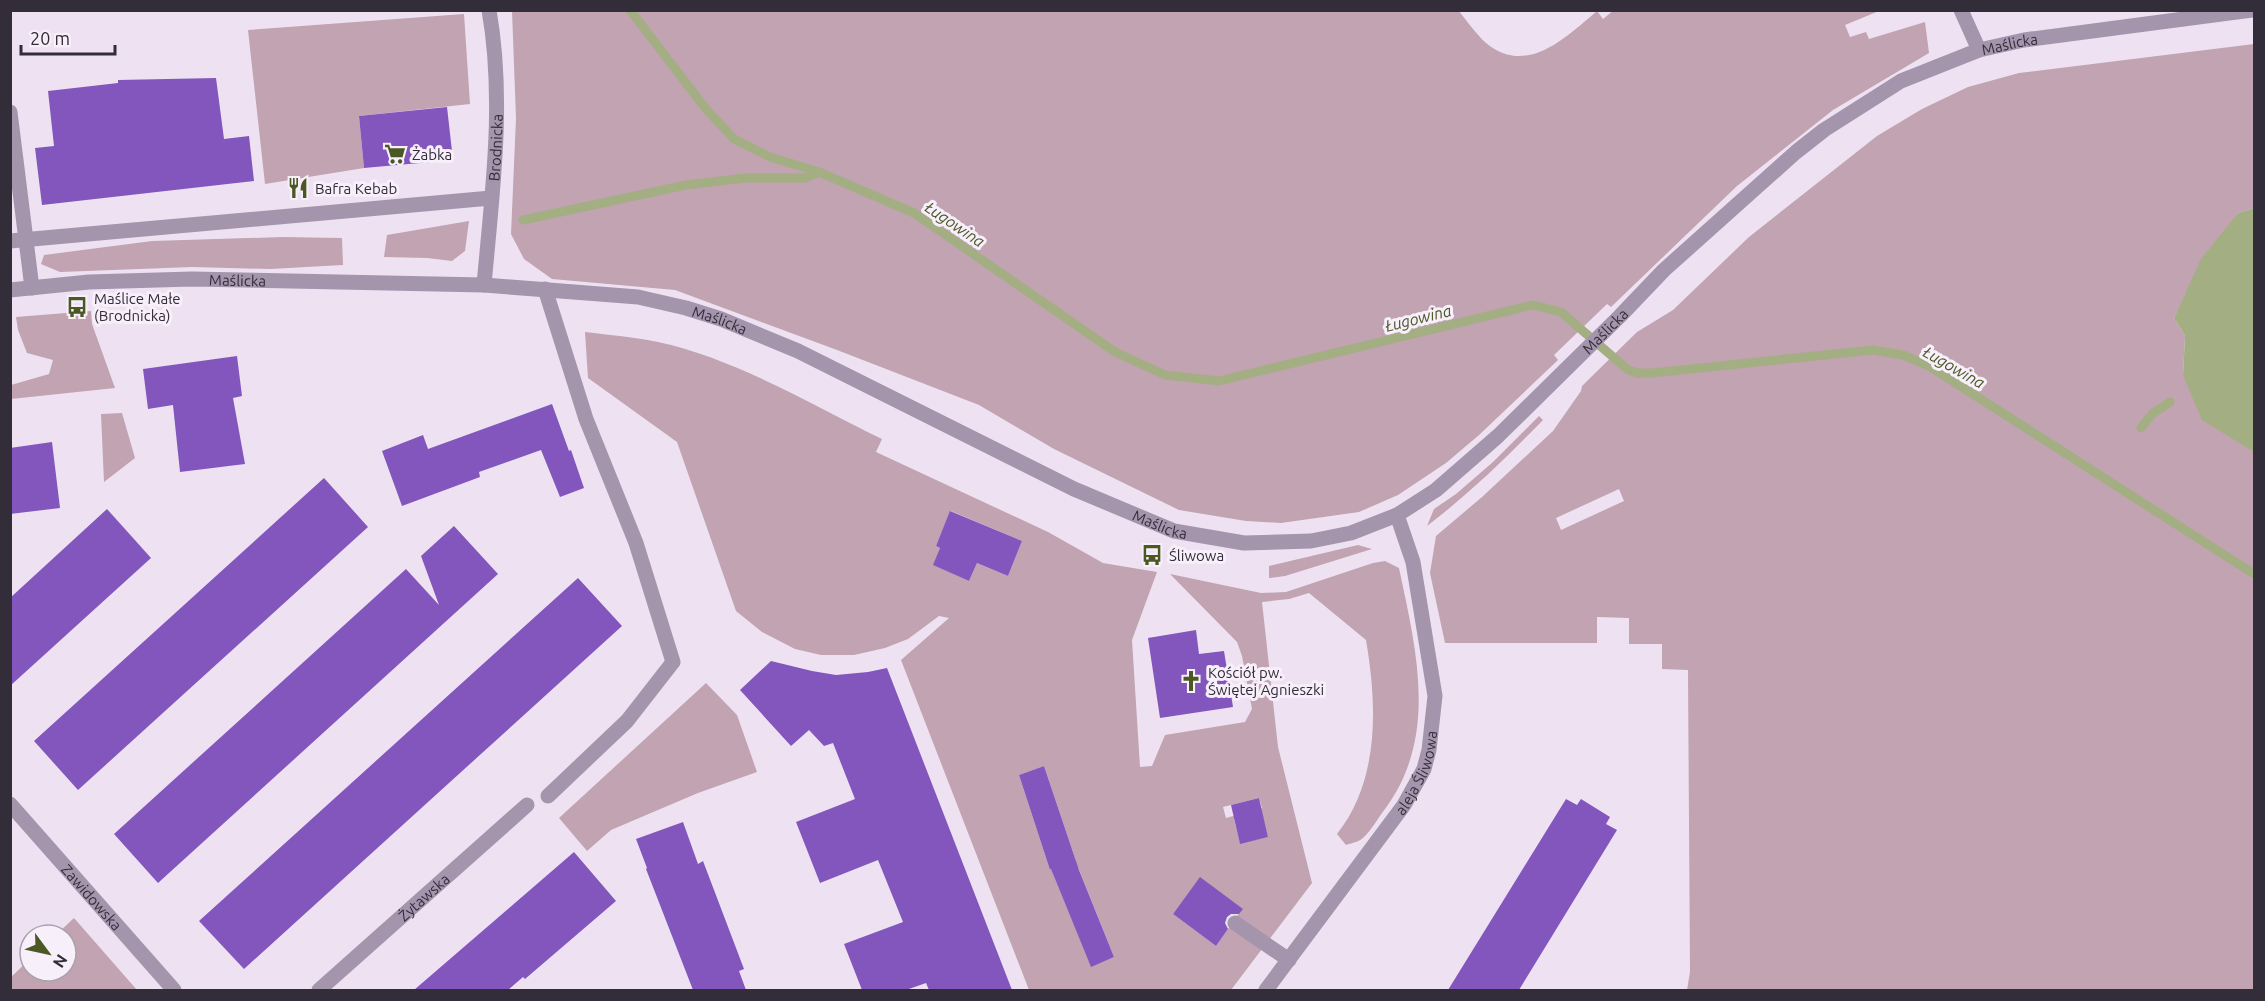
<svg xmlns="http://www.w3.org/2000/svg" width="2265" height="1001" font-family="Ubuntu,sans-serif">
<rect width="100%" height="100%" fill="#eee2f2"/>
<path fill="#c1a3b1" fill-rule="evenodd" d="M 1458,10 C 1467,21 1476,34 1486,43 C 1527,77 1566,37 1597,11 L 1603,19 L 1614,10 L 1879,11 L 1845,25 L 1850,37 L 1866,32 L 1869,39 L 1925,22 L 1929,53 L 1833,110 L 1737,186 L 1611,307 L 1607,304 L 1554,355 L 1558,360 L 1479,435 L 1446,463 L 1398,495 L 1359,512 L 1281,523 L 1246,521 L 1179,510 L 1054,449 L 979,405 L 837,350 L 675,290 L 552,279 L 524,259 L 511,234 L 516,118 L 512,11 Z
M 464,14 L 470,104 L 359,116 L 364,168 L 265,184 L 248,30 Z
M 2254,44 L 2254,208 L 2238,213 L 2186,293 L 2174,318 L 2185,336 L 2183,375 L 2244,444 L 2254,452 L 2254,990 L 1687,990 L 1690,972 L 1688,670 L 1662,669 L 1662,644 L 1629,644 L 1629,618 L 1597,617 L 1597,643 L 1445,643 L 1430,573 L 1436,536 L 1482,497 L 1553,431 L 1581,391 L 1582,386 L 1637,332 L 1673,310 L 1749,237 L 1877,136 L 1922,109 L 1968,87 L 2019,73 ZM 1619,489 L 1624,501 L 1561,530 L 1556,518 Z
M 469,221 L 465,251 L 452,261 L 427,258 L 384,257 L 387,235 Z
M 283,237 L 342,238 L 343,265 L 270,269 L 192,267 L 60,272 L 41,264 L 44,255 L 152,241 Z
M 91,311 L 92,324 L 115,388 L 11,399 L 11,385 L 49,374 L 53,360 L 27,353 L 18,330 L 16,317 Z
M 585,332 C 610,335 634,337 658,342 C 734,358 812,405 882,439 L 876,452 L 1048,532 L 1103,563 L 1157,572 L 1132,640 L 1140,767 L 1152,766 L 1165,735 L 1245,722 L 1252,709 L 1242,656 L 1237,642 L 1170,574 L 1261,593 L 1286,592 L 1373,563 L 1385,561 L 1399,568 C 1416,649 1439,736 1385,809 C 1378,818 1371,831 1363,838 C 1359,842 1351,843 1346,845 L 1337,834 C 1380,780 1377,704 1366,640 L 1309,593 L 1289,599 L 1262,602 L 1278,747 L 1312,883 L 1231,990 L 1029,990 L 901,660 L 949,618 L 939,616 L 908,639 L 885,648 L 854,655 L 821,655 L 795,649 L 762,632 L 736,611 L 677,442 L 588,378 ZM 951,511 L 1022,541 L 1008,576 L 977,563 L 969,581 L 934,565 L 940,548 L 936,546 ZM 1044,766 L 1076,861 L 1050,870 L 1019,775 ZM 1259,798 L 1262,808 L 1226,818 L 1223,807 ZM 1262,813 L 1268,837 L 1240,843 L 1234,819 ZM 1078,867 L 1114,957 L 1091,966 L 1054,876 ZM 1200,878 L 1242,909 L 1216,946 L 1173,914 Z
M 122,413 L 135,458 L 104,482 L 101,414 Z
M 1539,416 L 1543,420 C 1506,458 1469,494 1427,526 L 1434,509 L 1456,494 L 1493,462 Z
M 1358,545 L 1372,549 L 1285,576 L 1269,578 L 1269,566 Z
M 706,683 L 737,715 L 757,772 L 698,793 L 611,830 L 587,851 L 559,818 Z
M 74,918 L 137,990 L 11,990 L 11,977 L 30,959 L 30,971 L 66,971 L 66,935 L 56,935 Z"/>
<path fill="#a4ae83" d="M 2254,208 L 2254,452 L 2202,420 L 2183,375 L 2185,336 L 2174,318 L 2201,259 L 2238,213 Z"/>
<g fill="none" stroke-linecap="round" stroke-linejoin="round">
<path stroke="#a4ae83" stroke-width="9" d="M 630,10 L 706,109 L 734,139 L 770,157 L 819,172 L 914,213 L 1115,352 L 1165,375 L 1219,381 L 1533,305 L 1561,312 L 1627,369 L 1637,373 L 1652,373 L 1873,350 L 1903,355 L 1929,366 L 2254,574
M 523,220 L 686,185 L 745,178 L 805,178 L 819,172
M 2141,428 L 2152,414 L 2170,402"/>
</g>
<path fill="#8256bd" d="M 216,78 L 224,139 L 249,136 L 254,181 L 42,205 L 35,148 L 54,146 L 48,91 L 118,83 L 118,80 Z
M 447,107 L 453,160 L 364,168 L 359,116 Z
M 237,356 L 242,396 L 233,398 L 245,464 L 180,472 L 173,405 L 148,409 L 143,369 Z
M 552,404 L 569,451 L 571,450 L 584,488 L 560,497 L 541,450 L 479,472 L 480,477 L 402,506 L 382,451 L 423,435 L 428,449 Z
M 52,442 L 60,508 L 10,514 L 10,448 Z
M 324,478 L 368,527 L 78,790 L 34,741 Z
M 107,509 L 151,558 L 10,686 L 10,598 Z
M 950,511 L 1022,541 L 1008,576 L 977,563 L 969,581 L 933,565 L 940,548 L 936,546 Z
M 454,526 L 498,574 L 158,883 L 114,834 L 406,569 L 439,605 L 421,556 Z
M 578,578 L 622,626 L 244,969 L 199,921 Z
M 1196,630 L 1199,654 L 1224,651 L 1233,707 L 1160,718 L 1148,638 Z
M 771,661 L 812,671 L 836,675 L 868,672 L 887,668 L 1012,990 L 929,990 L 926,983 L 906,990 L 862,990 L 844,944 L 903,922 L 878,860 L 820,883 L 796,822 L 855,799 L 833,743 L 824,746 L 809,730 L 791,746 L 740,690 Z
M 1044,766 L 1079,870 L 1114,957 L 1091,967 L 1051,869 L 1050,870 L 1019,775 Z
M 1259,798 L 1268,837 L 1240,844 L 1231,805 Z
M 1566,799 L 1577,805 L 1581,799 L 1610,817 L 1606,824 L 1617,830 L 1519,990 L 1448,990 Z
M 683,822 L 698,864 L 703,861 L 744,969 L 739,971 L 746,990 L 693,990 L 646,869 L 647,868 L 636,839 Z
M 574,852 L 616,901 L 525,979 L 523,977 L 508,990 L 414,990 Z
M 1200,877 L 1243,909 L 1239,914 L 1231,914 L 1227,917 L 1225,923 L 1228,929 L 1216,946 L 1173,914 Z"/>
<g fill="none" stroke-linecap="round" stroke-linejoin="round">
<g stroke="#a495ad" stroke-width="15">
<path d="M 1961,10 L 1979,50"/>
<path d="M 10,112 L 32,288"/>
<path d="M 10,241 L 491,198"/>
<path id="s1" d="M 484,285 C 492,194 505,101 489,10"/>
<path d="M 545,289 L 586,419 L 636,543 L 673,662 L 627,721 L 548,796"/>
<path id="s2" d="M 10,290 L 89,282 L 192,279 L 484,285 L 638,297 L 686,308 L 721,319 L 798,351 L 1074,489 L 1174,531 L 1244,543 L 1311,541 L 1351,533 L 1397,515 L 1436,490 L 1498,436 L 1620,316 L 1664,270 L 1796,152 L 1824,130 L 1901,81 L 1979,50 L 2024,40 L 2252,10"/>
<path id="s3" d="M 10,804 L 174,990"/>
<path d="M 1235,923 L 1289,960"/>
<path id="s4" d="M 319,990 L 527,805"/>
<path id="s5" d="M 1266,990 L 1404,805 L 1424,769 L 1429,750 L 1435,696 L 1413,562 L 1397,515"/>
</g>
</g>
<defs>
<symbol id="supermarket-bare" viewBox="-9 -9 18 18"><path d="M-6-5.5h2.5l.6 2H6L4.5 2H-2.5L-4.4-4H-6ZM-1.5 3.2a1.3 1.3 0 1 0 .1 0ZM3 3.2a1.3 1.3 0 1 0 .1 0Z" fill="#4b5824" stroke="#f7effa" stroke-width="2.5" paint-order="stroke"/></symbol>
<symbol id="restaurant-bare" viewBox="-9 -9 18 18"><path d="M-5-6h1v4h1v-4h1v4h1v-4h1v5L-1.5 .5V6h-2V.5L-5-1ZM5-6V6H3V1.5H1.5Q1.5-4 5-6Z" fill="#4b5824" stroke="#f7effa" stroke-width="2.5" paint-order="stroke"/></symbol>
<symbol id="bus-bare" viewBox="-9 -9 18 18"><path d="M-5-6H5V4H4V6H2V4H-2V6H-4V4H-5ZM-3.5-4V0h7V-4ZM-3.5 1.2v1.5H-2V1.2ZM2 1.2v1.5H3.5V1.2Z" fill="#4b5824" stroke="#f7effa" stroke-width="2.5" paint-order="stroke"/></symbol>
<symbol id="church-bare" viewBox="-9 -9 18 18"><path d="M-1.2-6h2.4v3.5h3.3v2.4h-3.3V6h-2.4V-.1h-3.3v-2.4h3.3Z" fill="#4b5824" stroke="#f7effa" stroke-width="2.5" paint-order="stroke"/></symbol>
</defs>
<g fill-rule="evenodd">
<use href="#supermarket-bare" x="380" y="139" width="30" height="30"/>
<use href="#restaurant-bare" x="283" y="173" width="30" height="30"/>
<use href="#bus-bare" x="62" y="292" width="30" height="30"/>
<use href="#bus-bare" x="1137" y="540" width="30" height="30"/>
<use href="#church-bare" x="1176" y="666" width="30" height="30"/>
</g>
<g text-anchor="middle" dominant-baseline="central" stroke-width="6" stroke-linejoin="round" paint-order="stroke">
<g font-size="15" fill="#332c39" stroke="#f7effa">
<text stroke="none"><textPath href="#s2" startOffset="2226">Maślicka</textPath></text>
<text stroke="none"><textPath href="#s1" startOffset="138">Brodnicka</textPath></text>
<text stroke="none"><textPath href="#s2" startOffset="228">Maślicka</textPath></text>
<text stroke="none"><textPath href="#s2" startOffset="714">Maślicka</textPath></text>
<text stroke="none"><textPath href="#s2" startOffset="1722">Maślicka</textPath></text>
<text stroke="none"><textPath href="#s2" startOffset="1200">Maślicka</textPath></text>
<text stroke="none"><textPath href="#s5" startOffset="266">aleja Śliwowa</textPath></text>
<text stroke="none"><textPath href="#s3" startOffset="124">Zawidowska</textPath></text>
<text stroke="none"><textPath href="#s4" startOffset="140">Żytawska</textPath></text>
</g>
<g font-size="15" fill="#332c39" stroke="#f7effa" text-anchor="start">
<text x="412" y="154">Żabka</text>
<text x="315" y="188">Bafra Kebab</text>
<text x="94" y="298">Maślice Małe<tspan x="94" dy="17">(Brodnicka)</tspan></text>
<text x="1169" y="555">Śliwowa</text>
<text x="1208" y="672">Kościół pw.<tspan x="1208" dy="17">Świętej Agnieszki</tspan></text>
</g>
<g font-size="16" font-style="italic" fill="#4b5824" stroke="#f7effa">
<text transform="translate(955 224) rotate(34)">Ługowina</text>
<text transform="translate(1418 318) rotate(-14)">Ługowina</text>
<text transform="translate(1954 367) rotate(30)">Ługowina</text>
</g>
</g>
<rect width="2265" height="1001" fill="none" stroke="#332c39" stroke-width="24"/>
<g transform="translate(48 953) rotate(123)"><circle r="28" fill="#f7effa" stroke="#a9a1ad" stroke-width="1.5"/>
<path d="M0-4.5L10 22L0 15L-10 22Z" fill="#4b5824"/>
<text y="-9" font-size="16" font-weight="bold" text-anchor="middle" fill="#332c39">N</text>
</g>
<path d="M21 45v9h94v-9" fill="none" stroke="#332c39" stroke-width="3"/>
<text x="30" y="45" font-size="18" fill="#332c39" stroke="#f7effa" stroke-width="4.5" paint-order="stroke">20 m</text>
</svg>
